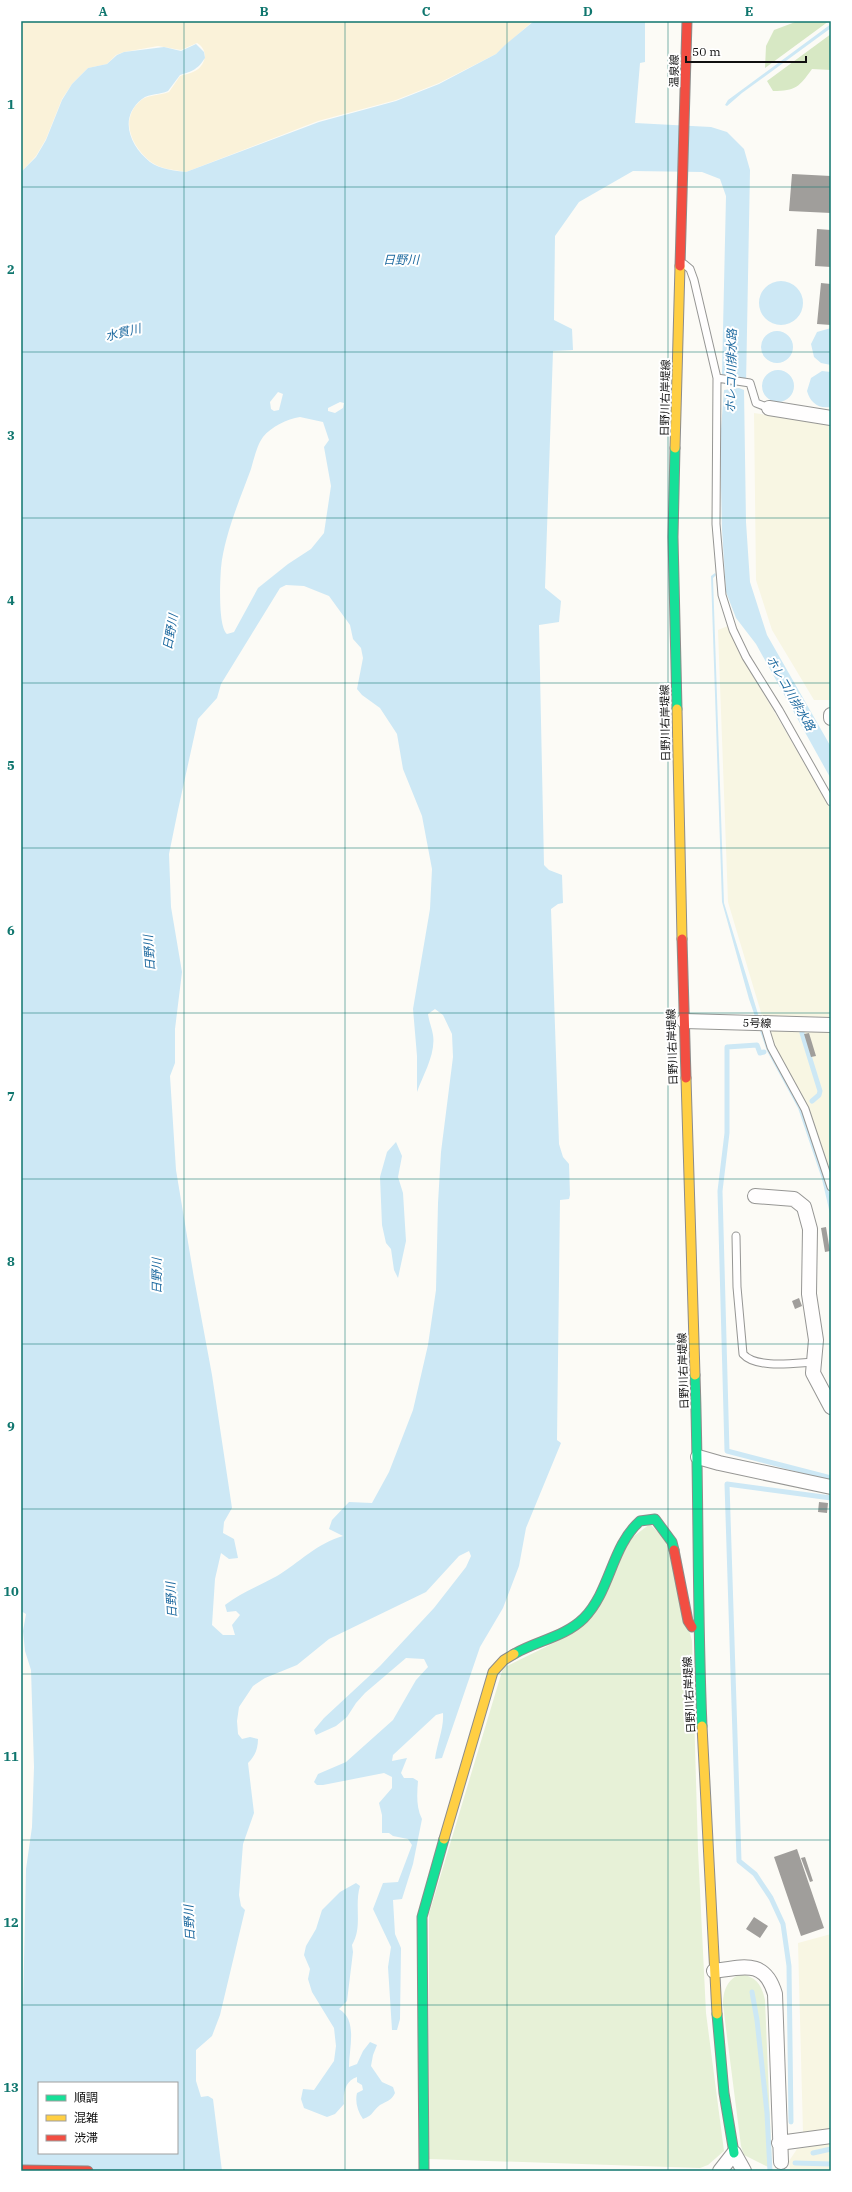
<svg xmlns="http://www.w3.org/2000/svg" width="852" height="2192" font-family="'IBM Plex Serif','Noto Sans JP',serif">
<rect width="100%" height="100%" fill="#fcfbf6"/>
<path fill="#f8f6e3" d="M 754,413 L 831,425 L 831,700 L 814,700 L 772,630 L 756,580 Z
M 728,626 L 748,667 L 831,809 L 831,1017 L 762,1016 L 728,902 L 718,630 Z
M 772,1031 L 831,1032 L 831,1179 L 769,1038 Z
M 831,1934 L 831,2129 L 803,2133 L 798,1943 Z
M 831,2143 L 831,2171 L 790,2170 L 789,2161 L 797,2149 Z"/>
<path fill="#e7f1d7" d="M 650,1524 L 666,1541 L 692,1641 L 698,1850 L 706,2013 L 724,2151 L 708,2165 L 700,2168 L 429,2159 L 429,1914 L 503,1668 L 572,1634 L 630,1539 Z
M 741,1974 C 757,1977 762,1986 765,2000 L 772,2169 L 744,2155 L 741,2146 L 723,2005 C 723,1991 727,1979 741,1974 Z"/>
<path fill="#d7e8c4" d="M 798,21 L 829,21 L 765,68 L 766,46 L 774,30 Z
M 831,34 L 831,70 L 812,69 C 799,87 796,91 773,91 L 767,81 Z"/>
<path fill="#faf2d9" d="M 21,21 L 533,21 L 496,54 L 439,83 L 396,100 L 318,121 L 186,172 C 175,170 160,169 151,162 C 132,147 119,120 140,101 C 148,94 159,96 169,92 L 180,76 C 185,74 190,74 195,71 C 206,65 209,50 197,43 L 181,50 L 158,46 L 124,52 L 116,55 L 107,64 L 88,68 L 72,84 L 62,99 L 46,139 L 36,156 L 21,172 Z"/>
<path fill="#cde8f5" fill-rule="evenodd" d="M 534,21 L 645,21 L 645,62 L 640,63 L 635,123 L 711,127 L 727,132 L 744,149 L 750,170 L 746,385 L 729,386 L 729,384 L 724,384 L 722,374 L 726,196 L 720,179 L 702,172 L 633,171 L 579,202 L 555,236 L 554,320 L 572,329 L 573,350 L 553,351 L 545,588 L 561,601 L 559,622 L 539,625 L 544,865 L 549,870 L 562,875 L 563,903 L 558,904 L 551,909 L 559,1144 L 563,1157 L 569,1164 L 570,1195 L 569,1199 L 560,1200 L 557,1440 L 561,1443 L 526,1528 L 519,1566 L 503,1608 L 480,1647 L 442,1758 L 435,1759 C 437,1743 444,1729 443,1713 L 436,1715 L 393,1755 L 392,1761 L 407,1758 L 401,1773 L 404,1778 L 413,1778 L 418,1781 C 417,1794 416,1807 422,1819 L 413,1864 L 402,1899 L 393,1900 L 395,1934 L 401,1948 L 400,2019 L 397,2030 L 392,2030 L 388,1967 L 391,1947 L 373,1909 L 383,1883 L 398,1882 L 412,1845 L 408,1839 L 393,1836 L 389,1833 L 382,1833 L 382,1815 L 379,1803 L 392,1788 L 392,1777 L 384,1773 L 323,1785 L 317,1785 L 314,1782 L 318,1774 L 346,1762 L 393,1720 L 416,1680 L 428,1667 L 424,1659 L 406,1658 L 365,1693 L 356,1703 L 347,1717 L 336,1726 L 316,1735 L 314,1730 L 324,1718 L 380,1666 L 434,1608 L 466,1567 L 471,1556 L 469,1551 L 459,1556 L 426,1592 L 329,1639 L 297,1665 L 265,1678 L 253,1686 L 239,1707 L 237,1721 L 238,1734 L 242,1739 L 250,1737 L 258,1739 C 258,1749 255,1756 248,1763 L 254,1813 L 243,1844 L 239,1895 L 241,1906 L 245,1910 L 220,2015 L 212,2036 L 196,2050 L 196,2081 L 201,2097 L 208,2096 L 213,2099 L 222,2171 L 22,2171 L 21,2102 L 26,1869 L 32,1827 L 34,1767 L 31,1670 L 25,1651 L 23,1631 L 26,1614 L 21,1611 L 21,172 L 36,157 L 46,140 L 62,100 L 72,84 L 88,68 L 107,64 L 117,55 L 124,52 L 164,47 L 181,51 L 196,44 L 204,52 L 205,58 C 197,70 193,71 180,75 L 168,91 C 160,95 150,93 142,99 C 118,118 130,146 150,162 C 160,169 175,171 186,172 L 319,122 L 396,101 L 439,84 L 496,54 L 505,45 ZM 278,392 L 283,394 L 279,410 L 274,411 L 271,409 L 270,402 ZM 340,402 L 344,403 L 343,408 L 335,413 L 328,411 L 328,408 ZM 300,417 L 323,422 L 329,440 L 324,447 L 331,486 L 324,533 L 311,549 L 288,564 L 258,588 L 234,632 L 227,634 C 218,626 220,581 221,568 C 224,536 240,499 251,469 C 254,459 257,445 263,437 C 271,427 287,419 300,417 ZM 286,585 L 304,586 L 329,596 L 350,625 L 353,639 L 361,648 L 363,658 L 357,689 L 362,695 L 380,708 L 397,734 L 403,769 L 422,816 L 432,869 L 430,909 L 413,1009 L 417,1056 L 417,1092 C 423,1075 436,1054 433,1035 C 432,1028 429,1022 428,1014 L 435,1009 L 443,1015 L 452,1034 L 453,1057 L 441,1152 L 438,1203 L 436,1290 L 428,1345 L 413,1410 L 389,1472 L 372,1503 L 349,1502 L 332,1520 L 329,1529 L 343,1536 C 317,1543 299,1563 277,1576 C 259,1586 241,1593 225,1605 L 227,1612 L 236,1611 L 240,1615 L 232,1625 L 235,1635 L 223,1635 L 212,1625 L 215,1579 L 221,1553 L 229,1559 L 238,1558 L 234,1539 L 223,1533 L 224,1522 L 232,1508 L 212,1375 L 194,1278 L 176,1170 L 170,1076 L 175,1063 L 175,1029 L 182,972 L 171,907 L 169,854 L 178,810 L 198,719 L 217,698 L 221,684 L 280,588 ZM 39,2083 L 177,2083 L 177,2153 L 39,2153 Z
M 831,24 L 831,28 L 742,93 L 727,106 L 725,105 L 728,100 Z
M759 303a22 22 0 1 1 44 0a22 22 0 1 1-44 0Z
M 831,328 L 831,365 L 821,363 L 814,357 L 811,344 L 817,332 Z
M761 347a16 16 0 1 1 32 0a16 16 0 1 1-32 0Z
M762 386a16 16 0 1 1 32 0a16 16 0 1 1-32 0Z
M 822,371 L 831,372 L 830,407 C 818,409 810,402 807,391 L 811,378 Z
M 739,388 L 744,390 L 746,522 L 750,582 L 767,635 L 831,747 L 831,779 L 756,644 L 736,618 L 726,592 L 722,530 L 720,442 L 724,390 Z
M 715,573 L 716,575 L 713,578 L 724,903 L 769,1050 L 802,1108 L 827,1184 L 831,1201 L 831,1218 L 822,1179 L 798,1108 L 767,1051 L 749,999 L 722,902 L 711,576 Z
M 396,1142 L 402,1156 L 398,1177 L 403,1193 L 406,1241 L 398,1278 L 394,1270 L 391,1249 L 386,1243 L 382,1225 L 380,1177 L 387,1152 Z
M 356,1883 L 360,1886 C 354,1906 363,1927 352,1945 L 353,1952 L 347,2001 L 339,2009 C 358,2020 349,2048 349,2067 L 357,2064 L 363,2051 L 370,2042 L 377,2045 L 373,2055 L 371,2066 L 382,2082 L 393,2087 L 395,2093 C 391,2101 387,2101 380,2105 C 372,2111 374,2115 363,2119 C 357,2111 355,2101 357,2093 L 363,2090 L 362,2085 L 357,2082 L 357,2077 C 345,2081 343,2093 344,2104 L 335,2114 L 327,2117 L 304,2108 L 301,2099 L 303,2089 L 314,2090 L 334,2061 L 336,2046 L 334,2028 L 312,1992 L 308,1979 L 310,1969 L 304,1955 L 306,1946 L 316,1929 L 322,1910 L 340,1892 Z"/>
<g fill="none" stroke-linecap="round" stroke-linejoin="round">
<path stroke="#cde8f5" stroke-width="5" d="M 802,1033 L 820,1091 L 819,1095 L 812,1101
M 764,1052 L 760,1053 L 757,1045 L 727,1047 L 727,1133 L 720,1191 L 727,1451 L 831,1478
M 752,1992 L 757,2020 L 767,2113 L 770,2171
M 791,2122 L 789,1966 L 783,1924 L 771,1898 L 755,1874 L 739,1861 L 727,1484 L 831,1498
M 813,2153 L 831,2149
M 795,2163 L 831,2164"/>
</g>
<path fill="#a09e9b" d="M 792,174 L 831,176 L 831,213 L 789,211 Z
M 817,229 L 831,230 L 831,267 L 815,266 Z
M 821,283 L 831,284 L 831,325 L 817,324 Z
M 809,1033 L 816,1056 L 811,1057 L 804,1034 Z
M 826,1227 L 830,1251 L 825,1252 L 821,1228 Z
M 799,1298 L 802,1306 L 795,1309 L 792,1301 Z
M 819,1502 L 828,1503 L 827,1513 L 818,1512 Z
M 797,1849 L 824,1928 L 801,1936 L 774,1857 Z
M 805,1857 L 813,1881 L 810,1882 L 801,1858 Z
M 754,1917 L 768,1926 L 760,1938 L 746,1929 Z"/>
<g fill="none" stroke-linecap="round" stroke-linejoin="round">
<defs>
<path id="lane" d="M 684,264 L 690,269 L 694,280 L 717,378 L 750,383 L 756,403 L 769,408
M 717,378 L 716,524 L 722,595 L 733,630 L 746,657 L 779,710 L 831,802
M 764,1024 L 771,1047 L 805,1109 L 831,1187
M 736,1236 L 737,1287 L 743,1354 C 756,1369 795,1363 814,1362"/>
<path id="street" d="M 769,408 L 831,418
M 831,715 L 831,718
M 684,1021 L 831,1025
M 755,1196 L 794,1199 L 804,1207 L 810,1229 L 809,1294 L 816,1340 L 813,1373 L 831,1407
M 698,1457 L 719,1463 L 831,1487
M 714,1971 C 743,1967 765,1959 775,1994 L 781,2162
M 779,2143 L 831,2136
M 720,2171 L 734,2153 L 744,2171"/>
<path id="fast" d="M 675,448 L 673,537 L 677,709
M 695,1375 C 699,1492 697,1609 702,1726
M 514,1654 C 536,1641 565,1637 584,1618 C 611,1590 611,1547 640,1521 L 655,1519 L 672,1542 L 674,1550
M 717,2014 L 724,2093 L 734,2153
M 424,2171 L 422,1917 L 444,1839"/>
<path id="slow" d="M 675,448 L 680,266
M 677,709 L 682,939
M 686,1078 L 695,1375
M 702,1726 L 717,2014
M 444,1839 L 493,1672 L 504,1660 L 514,1654"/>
<path id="jam" d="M 680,266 L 687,21
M 682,939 L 686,1078
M 674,1550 L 688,1621 L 692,1627
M 21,2170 L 88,2171"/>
</defs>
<use href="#lane" stroke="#969694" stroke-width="9"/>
<use href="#street" stroke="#969694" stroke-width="16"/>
<use href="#fast" stroke="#8d8c8a" stroke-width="11"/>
<use href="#slow" stroke="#8d8c8a" stroke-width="11"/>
<use href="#jam" stroke="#8d8c8a" stroke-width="11"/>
<use href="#lane" stroke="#fffefe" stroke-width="7"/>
<use href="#street" stroke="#fffefe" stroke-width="14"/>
<use href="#fast" stroke="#16e098" stroke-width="9"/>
<use href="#slow" stroke="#ffcf43" stroke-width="9"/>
<use href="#jam" stroke="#f24e42" stroke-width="9"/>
</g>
<path fill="none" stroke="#0f766e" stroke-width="1" stroke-opacity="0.55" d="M 184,21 L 184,2171M 345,21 L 345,2171M 507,21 L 507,2171M 668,21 L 668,2171M 21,187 L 831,187M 21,352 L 831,352M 21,518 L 831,518M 21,683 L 831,683M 21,848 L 831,848M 21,1013 L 831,1013M 21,1179 L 831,1179M 21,1344 L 831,1344M 21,1509 L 831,1509M 21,1674 L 831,1674M 21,1840 L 831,1840M 21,2005 L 831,2005"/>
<g text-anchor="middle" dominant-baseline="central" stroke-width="4" stroke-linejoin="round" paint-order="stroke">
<g font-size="11" fill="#101010" stroke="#fff">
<text transform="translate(674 71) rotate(-89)">温泉線</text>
<text transform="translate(665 398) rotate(-89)">日野川右岸堤線</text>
<text transform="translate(665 723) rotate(-91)">日野川右岸堤線</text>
<text transform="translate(757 1023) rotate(2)">5号線</text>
<text transform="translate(672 1047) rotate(-92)">日野川右岸堤線</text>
<text transform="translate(683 1371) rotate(-92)">日野川右岸堤線</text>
<text transform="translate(689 1695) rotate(-93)">日野川右岸堤線</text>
</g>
<g font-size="12" font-style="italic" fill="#1c699f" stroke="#fff">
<text x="401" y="259">日野川</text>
<text transform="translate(123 332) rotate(-14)">水貫川</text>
<text transform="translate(731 371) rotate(-89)">ホレコ川排水路</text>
<text transform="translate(170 632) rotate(-80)">日野川</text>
<text transform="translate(791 693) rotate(60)">ホレコ川排水路</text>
<text transform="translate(149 953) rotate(-94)">日野川</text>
<text transform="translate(156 1276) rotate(-90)">日野川</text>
<text transform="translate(171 1600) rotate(-93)">日野川</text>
<text transform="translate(189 1923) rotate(-93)">日野川</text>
</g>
</g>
<rect width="852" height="2192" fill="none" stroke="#ffffff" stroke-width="44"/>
<rect x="38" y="2082" width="140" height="72" fill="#ffffff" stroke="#9f9f9f"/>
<rect x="46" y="2095" width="20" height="6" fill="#16e098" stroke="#9f9f9f"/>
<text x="74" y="2102" font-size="12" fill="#101010">順調</text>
<rect x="46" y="2115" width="20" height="6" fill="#ffcf43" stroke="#9f9f9f"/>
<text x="74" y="2122" font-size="12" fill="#101010">混雑</text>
<rect x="46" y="2135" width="20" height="6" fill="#f24e42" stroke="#9f9f9f"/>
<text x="74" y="2142" font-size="12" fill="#101010">渋滞</text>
<path d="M686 56v6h120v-6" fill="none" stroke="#101010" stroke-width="2"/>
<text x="692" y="56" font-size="12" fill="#101010" stroke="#ffffff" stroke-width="3" paint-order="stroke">50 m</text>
<rect x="22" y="22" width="808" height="2148" fill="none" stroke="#0f766e" stroke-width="1.5"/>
<g font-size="13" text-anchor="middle" font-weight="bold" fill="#0f766e">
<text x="103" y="16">A</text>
<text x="264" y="16">B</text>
<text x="426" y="16">C</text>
<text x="588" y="16">D</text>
<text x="749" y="16">E</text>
<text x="11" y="109">1</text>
<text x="11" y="274">2</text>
<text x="11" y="440">3</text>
<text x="11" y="605">4</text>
<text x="11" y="770">5</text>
<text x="11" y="935">6</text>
<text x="11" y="1101">7</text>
<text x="11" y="1266">8</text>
<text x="11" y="1431">9</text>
<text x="11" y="1596">10</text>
<text x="11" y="1761">11</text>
<text x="11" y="1927">12</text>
<text x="11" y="2092">13</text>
</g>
</svg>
